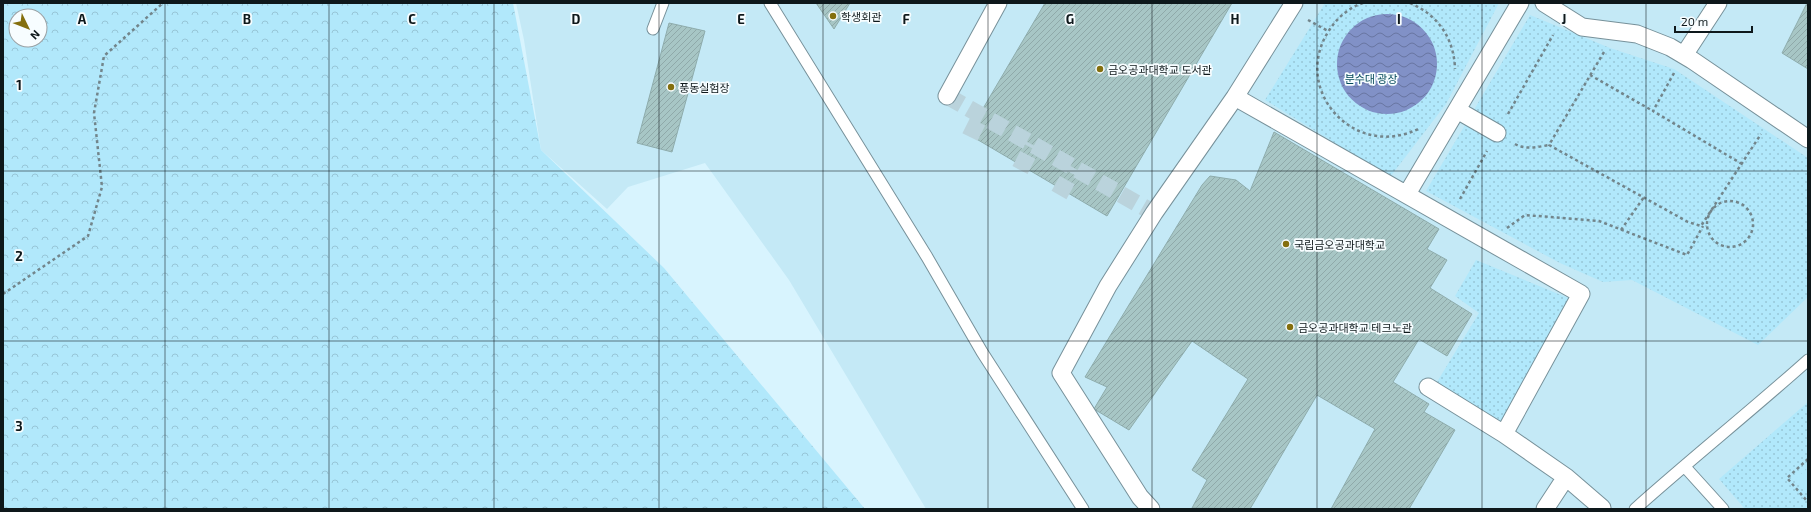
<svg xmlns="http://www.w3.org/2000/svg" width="1811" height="512" font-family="'Exo 2','Noto Sans KR',sans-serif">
<defs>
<pattern id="grass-dots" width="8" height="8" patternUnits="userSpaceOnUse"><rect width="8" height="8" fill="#b1e8fb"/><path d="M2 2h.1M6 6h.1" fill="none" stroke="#97c6d7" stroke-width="1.8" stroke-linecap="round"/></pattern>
<pattern id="forest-crowns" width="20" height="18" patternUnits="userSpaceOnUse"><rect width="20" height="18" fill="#b1e8fb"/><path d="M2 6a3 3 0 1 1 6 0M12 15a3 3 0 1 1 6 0" fill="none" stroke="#97c6d7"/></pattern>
<pattern id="water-waves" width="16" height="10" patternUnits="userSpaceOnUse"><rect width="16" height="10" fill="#8191c7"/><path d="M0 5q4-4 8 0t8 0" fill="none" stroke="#6875a1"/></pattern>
<pattern id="building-hatch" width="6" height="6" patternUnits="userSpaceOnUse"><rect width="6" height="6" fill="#a7c6c5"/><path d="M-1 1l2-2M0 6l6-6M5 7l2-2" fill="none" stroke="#8fa9a9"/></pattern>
</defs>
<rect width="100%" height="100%" fill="#d8f4fe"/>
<path fill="#c4e9f6" d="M 516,3 L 1808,3 L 1808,509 L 926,509 L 789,280 L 705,163 L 628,187 L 607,209 L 541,150 L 524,40 Z"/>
<path fill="url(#grass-dots)" d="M 1325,3 L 1499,3 L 1446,104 L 1390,177 L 1265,100 Z
M 1530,15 L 1610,48 L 1674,69 L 1808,158 L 1808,297 L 1758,345 L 1632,280 L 1603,282 L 1560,263 L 1426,191 Z
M 1476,260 L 1573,300 L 1504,424 L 1437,382 L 1479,313 L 1455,296 Z
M 1808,402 L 1808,509 L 1745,509 L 1719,479 Z"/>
<path fill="url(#forest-crowns)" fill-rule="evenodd" d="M 3,3 L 513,3 L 541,150 L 664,268 L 865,509 L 3,509 ZM 16,16 L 40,16 L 40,40 L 16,40 Z"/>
<path fill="#b1e8fb" d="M 1808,468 L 1808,494 L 1795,479 Z"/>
<path fill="url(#water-waves)" d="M1337 64a50 50 0 1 1 100 0a50 50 0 1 1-100 0Z"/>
<path fill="url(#building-hatch)" stroke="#8eacac" d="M 816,3 L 850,3 L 834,29 Z
M 1045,3 L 1232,3 L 1107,216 L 968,134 Z
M 1807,3 L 1808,3 L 1808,69 L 1782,53 Z
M 669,23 L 705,31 L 672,152 L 637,143 Z
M 1274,132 L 1439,229 L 1427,249 L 1447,260 L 1430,288 L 1472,314 L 1447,356 L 1419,339 L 1393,382 L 1429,404 L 1424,412 L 1455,430 L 1409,509 L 1331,509 L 1375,429 L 1317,395 L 1250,509 L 1192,508 L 1207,480 L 1192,470 L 1248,379 L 1192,341 L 1129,430 L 1094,409 L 1107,387 L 1085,377 L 1202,185 L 1210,176 L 1236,180 L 1250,191 Z"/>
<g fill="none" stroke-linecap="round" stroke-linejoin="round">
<path stroke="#bad3dc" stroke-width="17" stroke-dasharray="17 8" stroke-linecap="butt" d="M 947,96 L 1154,213
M 970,137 L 981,115
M 1020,170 L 1033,145
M 1059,195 L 1074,168"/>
<defs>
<path id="service" d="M 770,3 L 927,257 L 982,352 L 1083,509
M 653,29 L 663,3
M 1685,467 L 1723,509
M 1635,509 C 1692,458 1751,411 1808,360"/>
<path id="pedestrian" d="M 1544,3 L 1582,27 L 1637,34 L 1670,47 L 1692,60 L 1808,139
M 1684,55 L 1718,3
M 947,96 L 998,3
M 1235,97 L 1581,294 L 1504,434 L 1428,387
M 1457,110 L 1497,133
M 1407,194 L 1520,3
M 1504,434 L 1566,477 L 1545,509
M 1566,477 L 1602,508
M 1151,509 L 1140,497 L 1061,373 L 1108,286 L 1154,213 L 1235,97 L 1294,3"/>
</defs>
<use href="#service" stroke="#77919a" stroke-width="13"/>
<use href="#pedestrian" stroke="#77919a" stroke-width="19"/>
<path stroke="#72858b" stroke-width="2.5" stroke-dasharray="3 3" stroke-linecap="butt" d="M 1363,3 C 1350,7 1338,17 1330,29 C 1289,89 1355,162 1420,128
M 1410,3 C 1438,15 1454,38 1455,69
M 1308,20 L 1328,31
M 1604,52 L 1549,145 L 1688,222 L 1701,226 L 1761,134
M 1674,73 L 1653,111 L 1742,164
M 1590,75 L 1653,111
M 1508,114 L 1553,35
M 1515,144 C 1525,150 1538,147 1549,145
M 1460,199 L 1487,151
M1707 224a23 23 0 1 1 46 0a23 23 0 1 1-46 0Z
M 1507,228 L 1525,215 L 1599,221 L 1687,255 L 1703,226
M 1621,230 L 1644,197
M 3,294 L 88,236 L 102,187 L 94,113 L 104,56 L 163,3
M 1808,459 L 1787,478 L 1808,502"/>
<use href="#service" stroke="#fff" stroke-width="11"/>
<use href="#pedestrian" stroke="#fff" stroke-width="17"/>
</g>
<path fill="none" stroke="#0e181b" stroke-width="1" stroke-opacity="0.55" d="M 165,3 L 165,509M 329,3 L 329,509M 494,3 L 494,509M 659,3 L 659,509M 823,3 L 823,509M 988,3 L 988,509M 1152,3 L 1152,509M 1317,3 L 1317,509M 1482,3 L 1482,509M 1646,3 L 1646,509M 3,171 L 1808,171M 3,341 L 1808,341"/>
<g fill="#846f0e" stroke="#f7fdff" stroke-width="1.5">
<circle cx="833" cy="16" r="4"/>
<circle cx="1100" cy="69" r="4"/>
<circle cx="671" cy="87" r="4"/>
<circle cx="1286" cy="244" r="4"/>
<circle cx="1290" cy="327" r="4"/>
</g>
<g text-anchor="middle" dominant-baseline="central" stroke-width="3.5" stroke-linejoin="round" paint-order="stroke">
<g font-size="11" fill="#0e181b" stroke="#f7fdff" text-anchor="start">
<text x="841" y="16">학생회관</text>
<text x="1108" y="69">금오공과대학교 도서관</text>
<text x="679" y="87">풍동실험장</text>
<text x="1294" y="244">국립금오공과대학교</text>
<text x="1298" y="327">금오공과대학교 테크노관</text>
</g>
<g font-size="11" fill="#024859" stroke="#f7fdff">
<text x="1371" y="78">분수대 광장</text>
</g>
</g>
<g font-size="13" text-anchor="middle" font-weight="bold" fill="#0e181b" stroke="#f7fdff" stroke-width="3.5" stroke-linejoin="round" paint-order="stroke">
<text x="82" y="24">A</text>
<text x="247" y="24">B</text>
<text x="412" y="24">C</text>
<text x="576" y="24">D</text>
<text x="741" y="24">E</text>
<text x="906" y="24">F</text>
<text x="1070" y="24">G</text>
<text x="1235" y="24">H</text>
<text x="1399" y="24">I</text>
<text x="1564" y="24">J</text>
<text x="19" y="90">1</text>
<text x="19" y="261">2</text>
<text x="19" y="431">3</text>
</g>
<rect width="1811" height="512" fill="none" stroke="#0e181b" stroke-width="8"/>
<g transform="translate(28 28) rotate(133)"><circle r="19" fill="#f7fdff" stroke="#9aa1a4"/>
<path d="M0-3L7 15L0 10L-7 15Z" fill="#846f0e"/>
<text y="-6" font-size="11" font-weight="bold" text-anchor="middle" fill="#0e181b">N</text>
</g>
<path d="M1675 26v6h77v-6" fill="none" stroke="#0e181b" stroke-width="2"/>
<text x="1681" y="26" font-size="12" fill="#0e181b" stroke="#f7fdff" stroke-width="3" paint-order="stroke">20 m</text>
</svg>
